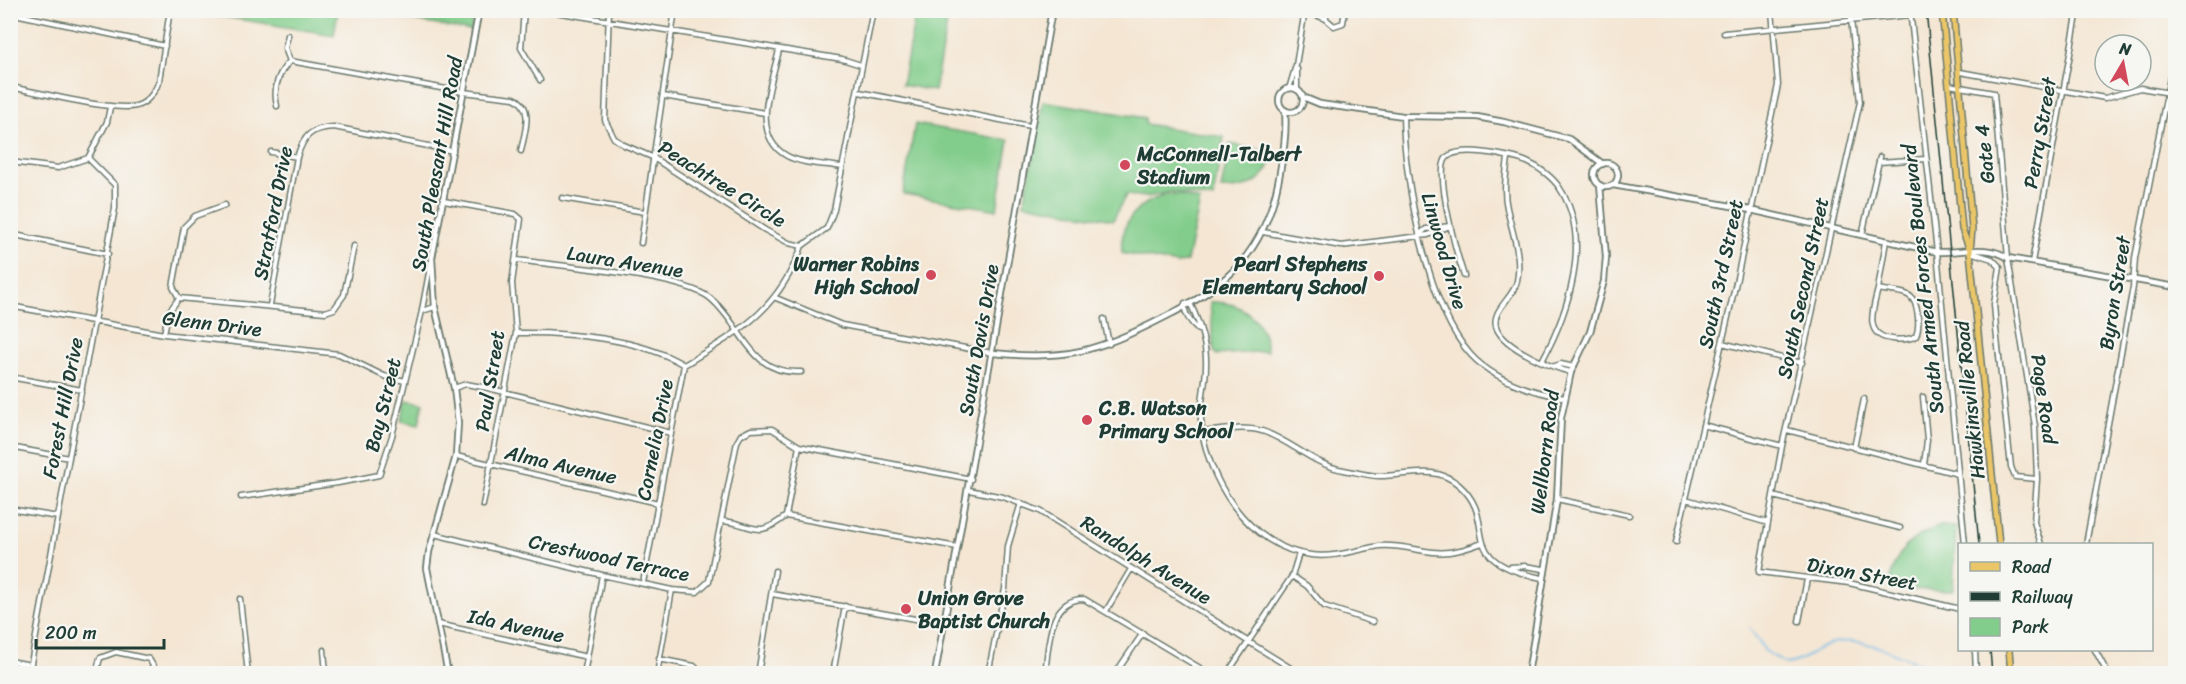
<svg xmlns="http://www.w3.org/2000/svg" width="2186" height="684" font-family="Sriracha,sans-serif">
<rect width="100%" height="100%" fill="#f6f6f2"/>
<filter id="ink" filterUnits="userSpaceOnUse"><feTurbulence type="fractalNoise" baseFrequency=".0167" numOctaves="2"/><feDisplacementMap in="SourceGraphic" scale="12" xChannelSelector="R" yChannelSelector="G"/><feConvolveMatrix kernelMatrix="1 2 1 2 8 2 1 2 1" color-interpolation-filters="sRGB"/></filter>
<filter id="wash" filterUnits="userSpaceOnUse"><feTurbulence type="fractalNoise" baseFrequency=".008" numOctaves="4" result="noise"/><feDisplacementMap in="SourceGraphic" scale="24" xChannelSelector="R" yChannelSelector="G"/><feGaussianBlur stdDeviation="1.35" result="paint"/><feColorMatrix in="noise" values="0 0 0 0 0 0 0 0 0 0 0 0 0 0 0 0 0 1.4 0 .05"/><feComposite in="paint" operator="in"/></filter>
<g filter="url(#wash)">
<rect width="100%" height="100%" fill="#f4e6d3"/>
<path fill="#82cd8b" stroke="#508560" stroke-width="1.5" d="M 207,10 L 338,10 L 338,11 L 334,35 L 206,14 Z
M 358,11 L 475,11 L 471,31 Z
M 915,16 L 947,23 L 934,91 L 902,85 Z
M 1043,101 L 1145,118 L 1145,124 L 1224,137 L 1213,199 L 1172,192 L 1147,197 L 1126,195 L 1113,220 L 1024,204 Z
M 915,124 L 1009,140 L 997,210 L 903,194 Z
M 1230,144 L 1274,153 C 1268,180 1248,191 1221,189 Z
M 1167,195 L 1179,195 L 1200,201 L 1187,261 L 1177,264 L 1122,253 C 1119,222 1138,202 1167,195 Z
M 1210,302 C 1242,301 1264,319 1267,351 L 1217,355 L 1214,352 Z
M 406,400 L 423,403 L 419,425 L 401,421 Z
M 1941,526 L 1956,527 L 1953,590 L 1889,589 C 1892,555 1909,536 1941,526 Z"/>
<g fill="none" stroke-linecap="round" stroke-linejoin="round">
<path stroke="#72bbea" stroke-width="1.5" d="M 1750,628 L 1765,651 L 1786,664 C 1805,663 1819,644 1838,642 C 1879,638 1912,665 1950,674"/>
</g>
</g>
<g filter="url(#ink)">
<g fill="none" stroke-linecap="round" stroke-linejoin="round">
<defs>
<path id="minor" d="M 524,10 L 521,48 L 540,80
M 543,10 L 842,59 L 861,65
M 609,10 L 605,120 L 614,138 L 624,145 L 652,157 L 765,230 L 789,243 L 802,246 L 827,228 L 834,210 L 873,10
M 1326,10 L 1326,19 L 1334,26 L 1343,23 L 1345,10
M 1850,10 L 1860,102 L 1782,446 L 1759,572 L 1849,583 L 1960,609
M 1910,10 L 1937,252 L 1965,544
M 1305,11 L 1326,19
M 10,13 L 165,46
M 1724,33 L 1910,15
M 288,35 L 285,48 L 290,61
M 779,50 C 772,83 749,135 787,156 C 802,164 825,164 842,167
M 1297,69 L 1297,90
M 1960,72 L 2105,98 L 2140,88 L 2176,94
M 1949,85 L 1994,93 L 2008,258 L 2035,426 L 2037,479 L 2034,522 L 2041,544
M 10,87 C 35,91 120,114 139,105 C 149,101 156,90 159,81 L 170,10
M 1289,89 L 1296,65 L 1305,10
M 859,92 L 1030,126
M 663,96 L 765,113
M 277,106 C 273,88 277,74 290,61 L 463,92 L 514,98 C 535,107 524,134 521,151
M 1403,116 C 1404,180 1427,307 1471,355 C 1494,380 1532,392 1565,398
M 271,152 L 297,157
M 1508,158 C 1506,174 1503,192 1507,208 C 1512,232 1522,256 1517,281 C 1514,298 1489,311 1497,329 C 1506,349 1553,368 1571,372
M 10,162 L 58,168 L 88,158 L 107,122 L 110,107
M 1879,162 L 1925,159
M 562,198 L 645,212
M 444,201 L 515,214 L 521,219 L 512,283 L 516,333 L 483,505
M 1263,232 L 1341,246 L 1428,235 L 1450,226
M 1421,233 L 1426,229 L 1450,226
M 10,234 L 108,254
M 1862,235 L 1880,157
M 641,243 L 675,10
M 1970,252 L 1992,259 L 2000,267 L 1994,304 L 1996,329 L 2011,467 L 2015,477 L 2037,479
M 517,260 C 559,266 680,275 710,298 C 744,326 749,375 801,372
M 2032,262 L 2078,10
M 1464,276 C 1457,255 1436,179 1445,160 C 1454,143 1512,156 1527,162 C 1539,167 1552,177 1559,187 C 1594,239 1568,313 1542,361
M 1878,289 C 1887,291 1900,291 1908,295 C 1919,300 1920,327 1916,336 C 1909,340 1900,340 1892,339 C 1863,336 1873,309 1878,289 Z
M 1878,289 L 1886,241
M 179,298 L 173,287 L 184,227 L 195,216 L 225,205
M 776,298 L 842,325 L 992,353
M 270,305 L 297,157 C 304,135 311,128 334,127 L 453,151
M 10,306 L 164,334 L 339,354 L 384,376 L 405,381
M 422,310 L 431,262
M 1104,319 L 1109,344
M 1199,330 C 1192,324 1183,314 1185,303 L 1191,305 C 1199,322 1207,346 1206,366 C 1206,384 1200,402 1201,420 C 1205,478 1249,548 1311,555 C 1335,558 1356,550 1379,546 C 1397,544 1414,550 1433,552 C 1450,554 1466,549 1482,543
M 516,333 C 567,332 640,338 684,365
M 164,334 L 168,313 L 179,298 L 325,312 L 334,309 L 344,295 L 354,246
M 1722,343 L 1802,363
M 1555,366 L 1561,364 L 1574,367
M 10,377 L 82,390
M 454,388 L 466,384 L 488,388 L 671,433
M 1923,397 L 1927,440 L 1924,465
M 1703,425 L 1782,446
M 1787,430 L 1958,474
M 1202,432 C 1221,430 1243,426 1262,431 C 1290,440 1315,466 1344,470 C 1356,472 1368,476 1380,476 C 1408,476 1435,464 1459,485 C 1502,523 1450,560 1542,578
M 10,447 L 69,458
M 1854,448 L 1864,399
M 456,456 L 658,503
M 969,490 L 1003,497 L 1040,511 L 1300,674
M 1773,496 L 1900,528
M 241,497 L 338,483 L 379,475 L 392,436 L 422,311 L 435,307
M 1557,499 L 1629,515
M 1686,499 L 1768,523
M 10,509 L 58,517
M 786,516 L 957,547
M 723,521 C 755,524 756,540 786,516 L 799,446
M 434,534 L 602,575 L 672,590 L 697,592 L 709,581 L 737,442 L 741,435 L 751,430 L 772,429 L 799,446 L 971,479
M 1676,542 L 1737,278 L 1778,85 L 1772,10
M 2086,544 L 2133,287 L 2135,258 L 2176,47
M 1510,567 L 1525,566 L 1543,569
M 1292,576 L 1307,586 L 1324,606 L 1373,622
M 643,583 L 684,365 C 740,331 778,311 802,246
M 772,594 L 944,624
M 240,599 L 248,674
M 1106,611 L 1131,569
M 1799,621 L 1807,579
M 438,624 L 587,657
M 324,650 L 326,674
M 1975,650 L 1976,674
M 2095,650 L 2108,674
M 659,659 L 694,666 L 703,674
M 10,661 L 31,665
M 29,674 L 115,208 L 115,185 L 88,158
M 96,674 L 100,658 L 116,652 L 149,659 L 158,674
M 584,674 L 602,575
M 657,674 L 672,590
M 758,674 L 775,571
M 833,674 L 845,606
M 988,674 L 1005,589 L 1008,546 L 1021,503
M 1045,674 C 1049,647 1047,599 1084,599 L 1210,674
M 1115,674 L 1143,633
M 1227,674 L 1292,576 L 1299,553"/>
<path id="tertiary" d="M1279 100a12 12 0 1 1 24 0a12 12 0 1 1-24 0Z
M 1303,97 L 1320,104 L 1403,116 L 1477,117 L 1504,122 L 1569,139 L 1603,164
M1594 175a12 12 0 1 1 24 0a12 12 0 1 1-24 0Z
M 1613,185 L 1737,207 L 1937,252 C 1962,253 1987,244 2008,258 L 2176,287
M 993,353 C 1065,361 1099,351 1163,318 C 1228,286 1265,252 1279,178 C 1283,155 1287,133 1285,110
M 448,674 L 427,568 L 429,552 L 456,456 L 458,422 L 454,388 L 435,307 L 432,258 L 479,10
M 935,674 L 1052,10
M 1528,674 L 1557,499 L 1561,418 L 1571,372 L 1590,332 L 1604,281 L 1606,257 L 1600,185"/>
<path id="primary" d="M 1942,10 L 1962,229 L 1970,250
M 1953,10 L 1972,229 L 1970,252 L 1999,544
M 2009,650 L 2011,674"/>
</defs>
<use href="#minor" stroke="#6a786c" stroke-width="7"/>
<use href="#tertiary" stroke="#6a786c" stroke-width="8"/>
<use href="#primary" stroke="#6a786c" stroke-width="8"/>
<use href="#minor" stroke="#fff" stroke-width="4"/>
<use href="#tertiary" stroke="#fff" stroke-width="4.5"/>
<use href="#primary" stroke="#ebc669" stroke-width="5"/>
<path stroke="#1f3d34" stroke-width="1.5" d="M 1926,10 L 1979,544
M 1990,650 L 1992,674"/>
</g>
</g>
<g fill="#d1495b" stroke="#f6f6f2" stroke-width="2">
<circle cx="1125" cy="165" r="6"/>
<circle cx="931" cy="275" r="6"/>
<circle cx="1379" cy="276" r="6"/>
<circle cx="1087" cy="420" r="6"/>
<circle cx="906" cy="609" r="6"/>
</g>
<g text-anchor="middle" dominant-baseline="central" stroke-width="4.5" stroke-linejoin="round" paint-order="stroke">
<g font-size="20" fill="#1f3d34" stroke="#f6f6f2">
<text transform="translate(2040 133) rotate(-80)">Perry Street</text>
<text transform="translate(1985 154) rotate(-96)">Gate 4</text>
<text transform="translate(437 164) rotate(-80)">South Pleasant Hill Road</text>
<text transform="translate(722 184) rotate(32)">Peachtree Circle</text>
<text transform="translate(273 213) rotate(-79)">Stratford Drive</text>
<text transform="translate(1444 251) rotate(74)">Linwood Drive</text>
<text transform="translate(625 262) rotate(9)">Laura Avenue</text>
<text transform="translate(1721 274) rotate(-78)">South 3rd Street</text>
<text transform="translate(1923 279) rotate(-96)">South Armed Forces Boulevard</text>
<text transform="translate(1803 288) rotate(-78)">South Second Street</text>
<text transform="translate(2115 293) rotate(-81)">Byron Street</text>
<text transform="translate(212 324) rotate(7)">Glenn Drive</text>
<text transform="translate(979 340) rotate(-80)">South Davis Drive</text>
<text transform="translate(490 381) rotate(-81)">Paul Street</text>
<text transform="translate(2044 399) rotate(82)">Page Road</text>
<text transform="translate(1970 400) rotate(-96)">Hawkinsville Road</text>
<text transform="translate(383 405) rotate(-76)">Bay Street</text>
<text transform="translate(63 408) rotate(-79)">Forest Hill Drive</text>
<text transform="translate(655 440) rotate(-79)">Cornelia Drive</text>
<text transform="translate(1545 452) rotate(-83)">Wellborn Road</text>
<text transform="translate(561 465) rotate(13)">Alma Avenue</text>
<text transform="translate(609 558) rotate(12)">Crestwood Terrace</text>
<text transform="translate(1146 560) rotate(32)">Randolph Avenue</text>
<text transform="translate(1862 574) rotate(10)">Dixon Street</text>
<text transform="translate(516 626) rotate(12)">Ida Avenue</text>
</g>
<g font-size="20" font-weight="bold" fill="#1f3d34" stroke="#f6f6f2" text-anchor="start">
<text x="1137" y="154">McConnell-Talbert<tspan x="1137" dy="23">Stadium</tspan></text>
<text x="919" y="264" text-anchor="end">Warner Robins<tspan x="919" dy="23">High School</tspan></text>
<text x="1367" y="264" text-anchor="end">Pearl Stephens<tspan x="1367" dy="23">Elementary School</tspan></text>
<text x="1099" y="408">C.B. Watson<tspan x="1099" dy="23">Primary School</tspan></text>
<text x="918" y="598">Union Grove<tspan x="918" dy="23">Baptist Church</tspan></text>
</g>
</g>
<rect width="2186" height="684" fill="none" stroke="#f6f6f2" stroke-width="36"/>
<rect x="1958" y="543" width="195" height="108" fill="#f6f6f2" stroke="#a0aca6" stroke-width="1.5"/>
<rect x="1970" y="562" width="30" height="9" fill="#ebc669" stroke="#a0aca6" stroke-width="1.5"/>
<text x="2012" y="573" font-size="18" fill="#1f3d34">Road</text>
<rect x="1970" y="592" width="30" height="9" fill="#1f3d34" stroke="#a0aca6" stroke-width="1.5"/>
<text x="2012" y="603" font-size="18" fill="#1f3d34">Railway</text>
<rect x="1970" y="618" width="30" height="18" fill="#82cd8b" stroke="#a0aca6" stroke-width="1.5"/>
<text x="2012" y="633" font-size="18" fill="#1f3d34">Park</text>
<g transform="translate(2123 63) rotate(10)"><circle r="28" fill="#f6f6f2" stroke="#a0aca6" stroke-width="1.5"/>
<path d="M0-4.5L10 22L0 15L-10 22Z" fill="#d1495b"/>
<text y="-9" font-size="16" font-weight="bold" text-anchor="middle" fill="#1f3d34">N</text>
</g>
<path d="M36 639v9h128v-9" fill="none" stroke="#1f3d34" stroke-width="3"/>
<text x="45" y="639" font-size="18" fill="#1f3d34" stroke="#f6f6f2" stroke-width="4.5" paint-order="stroke">200 m</text>
</svg>
